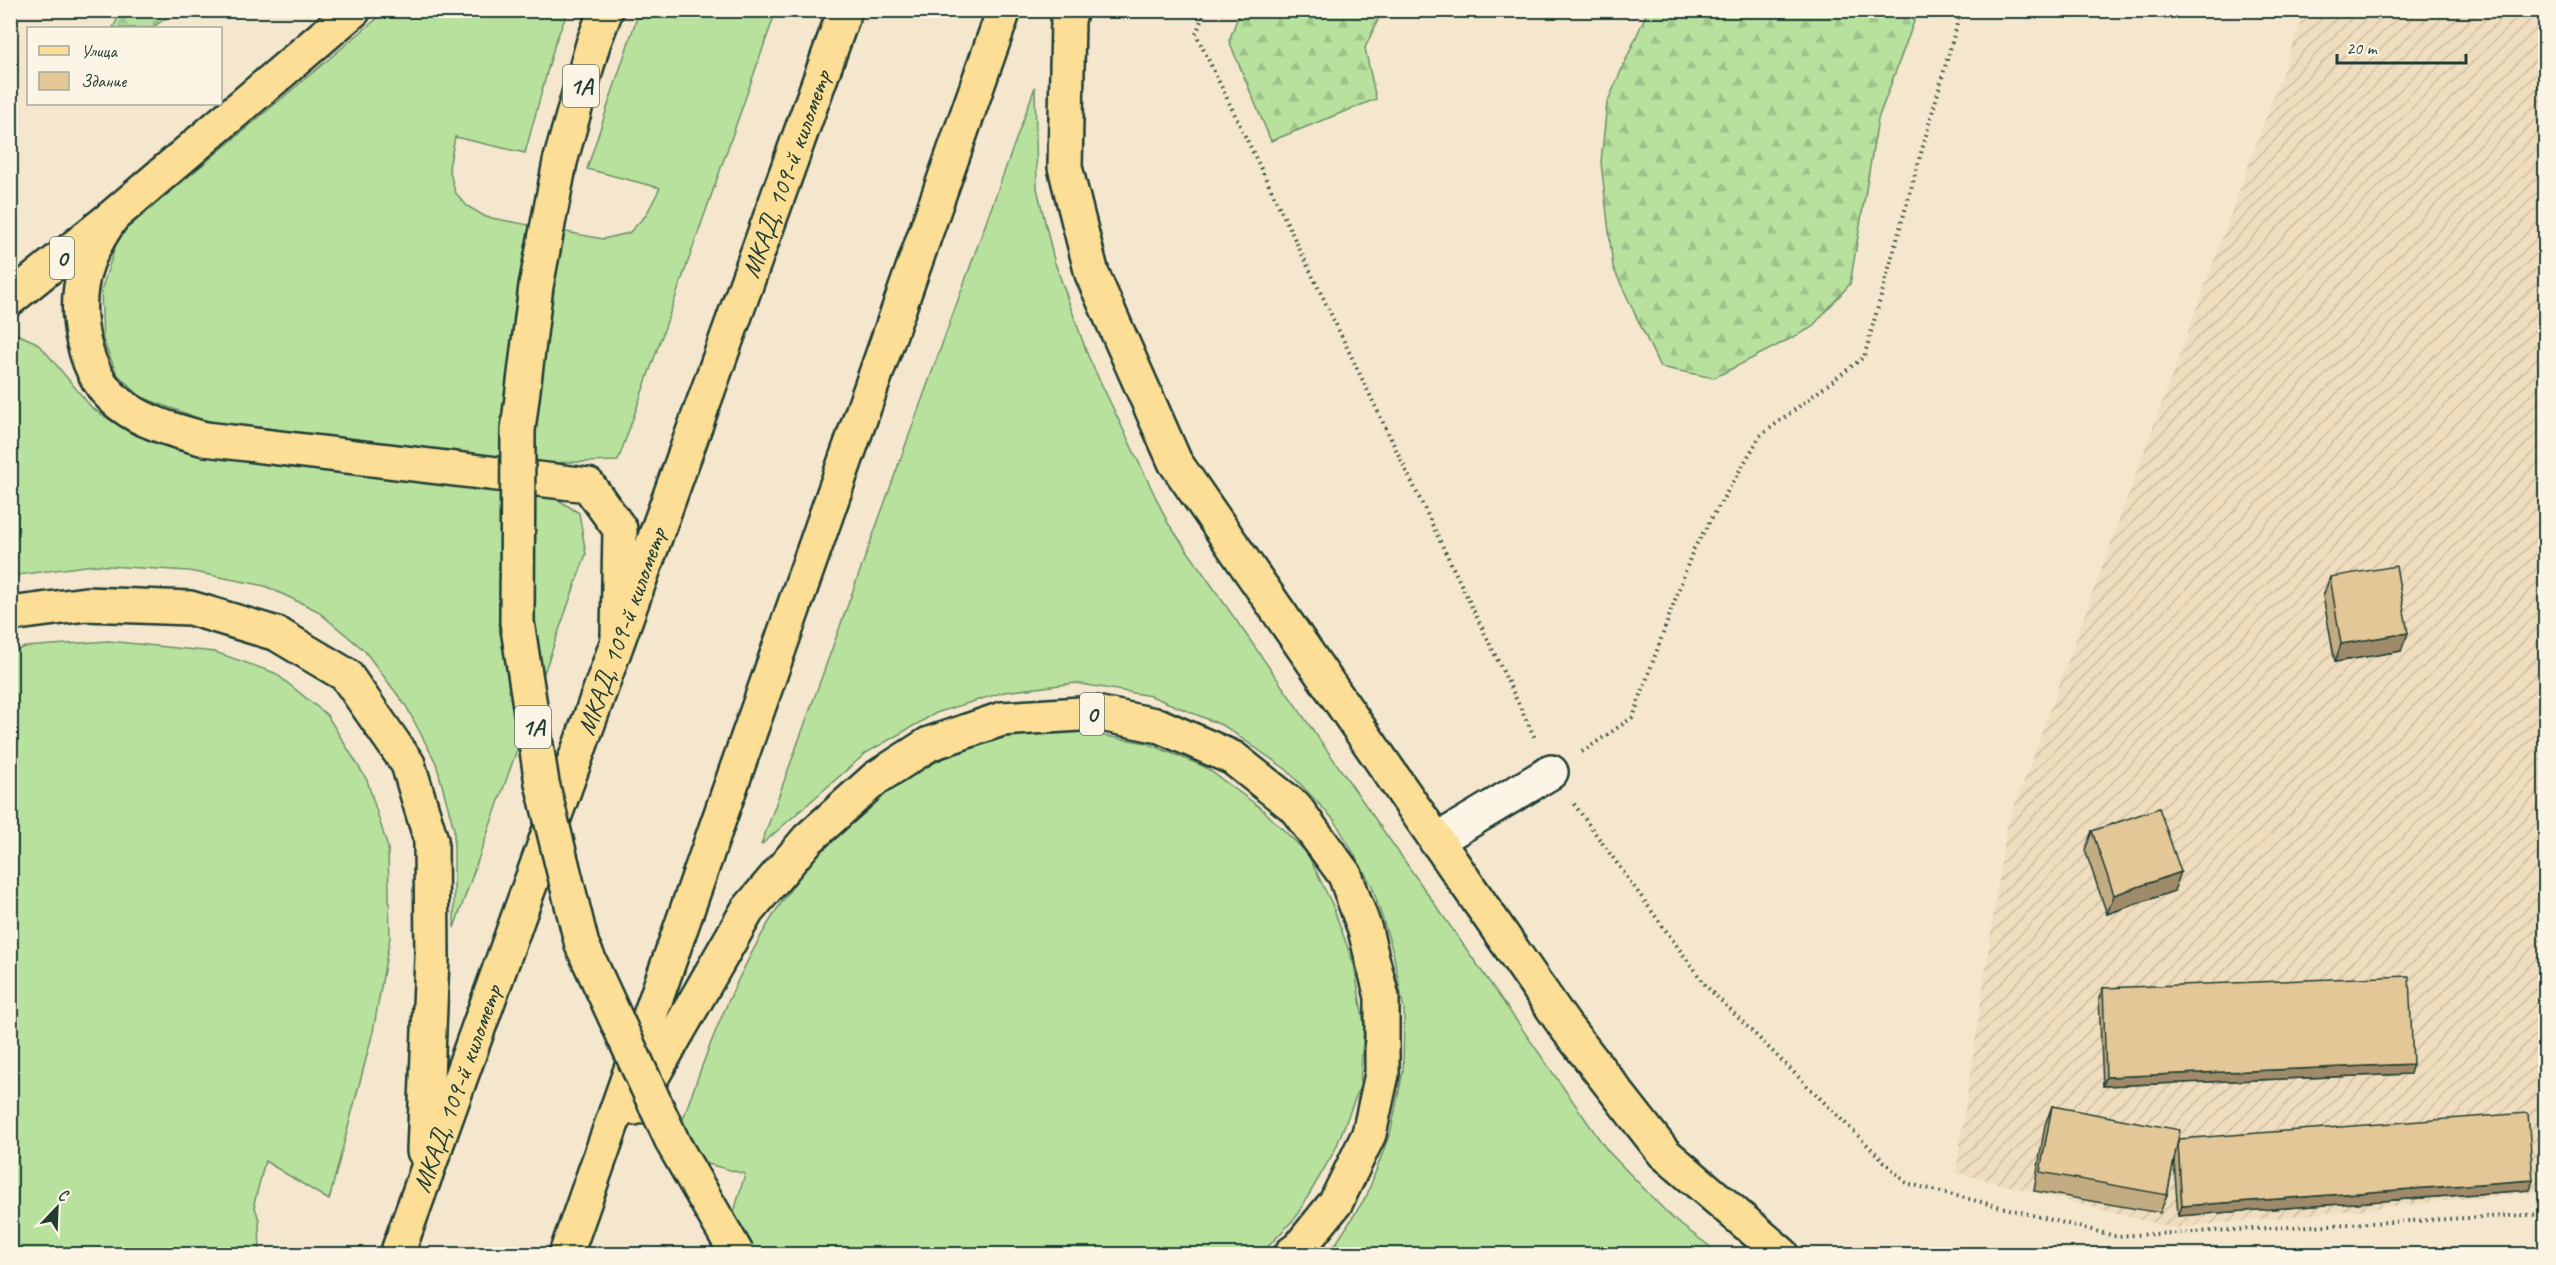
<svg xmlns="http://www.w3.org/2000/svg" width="2556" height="1265" font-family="Caveat,sans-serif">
<defs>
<pattern id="industrial-furrows" width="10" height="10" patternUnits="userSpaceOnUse" patternTransform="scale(1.5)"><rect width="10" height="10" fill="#efddbe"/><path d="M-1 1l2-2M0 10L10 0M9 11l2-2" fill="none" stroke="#ccbfa4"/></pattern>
<pattern id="forest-firs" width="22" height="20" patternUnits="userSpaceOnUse" patternTransform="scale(1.5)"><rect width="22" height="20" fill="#b8e19e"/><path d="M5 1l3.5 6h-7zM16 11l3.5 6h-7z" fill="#9ec289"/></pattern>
</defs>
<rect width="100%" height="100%" fill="#f4e7ce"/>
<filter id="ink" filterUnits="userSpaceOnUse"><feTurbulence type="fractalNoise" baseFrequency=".0167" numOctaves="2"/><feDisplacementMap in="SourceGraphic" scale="12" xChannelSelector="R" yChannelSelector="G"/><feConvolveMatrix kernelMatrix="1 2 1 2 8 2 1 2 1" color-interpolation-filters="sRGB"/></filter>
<g filter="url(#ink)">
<path fill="url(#industrial-furrows)" d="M 2305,11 L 2545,11 L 2545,1191 L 2172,1228 L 1956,1172 L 2006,830 Z"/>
<path fill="#b8e19e" stroke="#6c8f69" stroke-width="1.5" d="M 386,11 L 568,11 L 555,43 L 525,153 L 455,137 L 449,168 L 455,192 L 467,206 L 486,217 L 603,239 L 629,233 L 646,215 L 660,188 L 587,169 L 639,11 L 776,11 L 618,461 L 541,463 L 203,420 L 141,397 L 117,374 L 103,340 L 101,291 L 117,241 L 125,230 Z
M 1035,87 L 1037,188 L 1054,260 L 1088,356 L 1168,523 L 1607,1150 L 1673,1219 L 1720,1254 L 1326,1254 L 1337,1242 L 1367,1195 L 1391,1130 L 1403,1071 L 1404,1010 L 1393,952 L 1372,886 L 1335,821 L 1287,770 L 1224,726 L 1151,696 L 1076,683 L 1004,692 L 936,713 L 866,753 L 761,845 Z
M 10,331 L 35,342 L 44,350 L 92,408 L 130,433 L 178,451 L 557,499 L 579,513 L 586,554 L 454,928 L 454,829 L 436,763 L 406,706 L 364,650 L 316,610 L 265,586 L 189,571 L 93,565 L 11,576 Z
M 108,641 L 215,652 L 275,673 L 327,715 L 367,780 L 388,848 L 390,937 L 373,1032 L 329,1200 L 265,1161 L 254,1204 L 259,1220 L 260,1254 L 11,1254 L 11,652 L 25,647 Z
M 1080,732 L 1147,743 L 1205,767 L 1262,809 L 1307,853 L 1332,904 L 1354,965 L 1364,1024 L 1360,1086 L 1335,1150 L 1296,1217 L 1261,1254 L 711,1254 L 732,1219 L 745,1174 L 671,1154 C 721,1007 776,851 919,771 C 946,756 973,744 1003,738 C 1028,733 1055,734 1080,732 Z"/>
<path fill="url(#forest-firs)" stroke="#6c8f69" stroke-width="1.5" d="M 1648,10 L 1918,11 L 1878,119 L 1850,284 L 1811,328 L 1714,378 L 1660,367 L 1613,267 L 1601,162 L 1607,103 Z
M 121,11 L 121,10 L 176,11 L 152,28 L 113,28 Z
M 1240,11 L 1382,11 L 1365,48 L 1376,99 L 1271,141 L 1229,41 Z"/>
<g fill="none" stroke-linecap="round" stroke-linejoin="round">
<defs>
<path id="minor" d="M 1436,841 L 1551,772"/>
<path id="major" d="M 113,216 C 101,233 91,249 85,269 C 72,312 83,376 120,404 C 144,423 176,431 205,439 L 588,485 L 620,529 L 618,635
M 10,299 L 113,216 L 354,10
M 634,1108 L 747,911 L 808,839 L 876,778 L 929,744 L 1002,719 L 1096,713 L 1160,726 L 1233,758 L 1295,807 L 1345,875 L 1365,930 L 1382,997 L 1382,1074 L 1369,1134 L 1336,1202 L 1299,1248 L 1291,1254"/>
<g id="highway">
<path d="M 1071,10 L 1068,20 L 1065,167 L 1092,274 L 1175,462 L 1565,1026 L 1664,1153 L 1782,1254"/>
<path d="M 560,162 L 593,44 L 606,10"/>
<path d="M 10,614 L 86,604 L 190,608 L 277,634 L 346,675 L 408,764 L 431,840 L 432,958 L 424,1151"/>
<path id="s1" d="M 397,1254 L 845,10"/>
<path d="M 566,1254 L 1004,10"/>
</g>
</defs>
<use href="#minor" stroke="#1f3d34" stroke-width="38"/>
<use href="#major" stroke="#1f3d34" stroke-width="38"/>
<use href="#highway" stroke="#1f3d34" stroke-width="38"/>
<path stroke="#1f3d34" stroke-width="4" stroke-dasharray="1.5 4.5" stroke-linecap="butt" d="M 1205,10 L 1196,34 L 1535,738
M 1582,752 L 1633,717 L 1693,550 L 1760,436 L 1864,357 L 1961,10
M 1574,804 L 1706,986 L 1906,1183 L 2115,1236 L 2546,1214"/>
<use href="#minor" stroke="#fcf5e5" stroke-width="33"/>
<use href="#major" stroke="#fcde96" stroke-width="33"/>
<use href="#highway" stroke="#fcde96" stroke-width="33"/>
<defs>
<path id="highway-bridge" d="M 560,162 L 536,286 L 518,430 L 517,622 L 542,783 L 582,945 L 674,1145 L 737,1254"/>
</defs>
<use href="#highway-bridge" stroke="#1f3d34" stroke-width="38" stroke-linecap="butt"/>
<use href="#highway-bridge" stroke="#fcde96" stroke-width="33"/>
</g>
<path fill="#c3ab82" stroke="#1f3d34" stroke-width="1.5" d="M 2330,577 L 2401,651 L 2335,662 L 2323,596 Z
M 2092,831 L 2174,891 L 2107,914 L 2085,850 Z
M 2103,988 L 2410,1074 L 2103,1086 L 2099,998 Z
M 2052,1106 L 2179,1139 L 2530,1190 L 2178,1216 L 2174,1159 L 2167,1195 L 2160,1213 L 2034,1191 L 2045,1125 Z"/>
<path fill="#9f8b6a" stroke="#1f3d34" stroke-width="1.5" d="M 2408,633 L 2401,651 L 2335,662 L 2341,644 Z
M 2181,872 L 2174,891 L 2107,914 L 2114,895 Z
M 2413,1064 L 2410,1074 L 2103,1086 L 2106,1077 Z
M 2533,1180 L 2530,1190 L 2178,1216 L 2182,1206 Z"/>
<path fill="#e3c797" stroke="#1f3d34" stroke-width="1.5" d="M 2396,566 L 2408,633 L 2341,644 L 2330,577 Z
M 2159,808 L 2181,872 L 2114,895 L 2092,831 Z
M 2409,976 L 2413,1064 L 2106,1077 L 2103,988 Z
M 2052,1106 L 2180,1130 L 2167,1195 L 2040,1172 Z
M 2528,1113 L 2533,1180 L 2182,1206 L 2178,1144 L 2179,1139 Z"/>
</g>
<g text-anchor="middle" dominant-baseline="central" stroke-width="6" stroke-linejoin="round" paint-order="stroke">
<g fill="#fcf5e5" stroke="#617469" stroke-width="1.5">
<rect x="563" y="65" width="36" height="42" rx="4.5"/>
<rect x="50" y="237" width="24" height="42" rx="4.5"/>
<rect x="1080" y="693" width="24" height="42" rx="4.5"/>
<rect x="515" y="706" width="36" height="42" rx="4.5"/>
</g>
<g font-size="24" font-weight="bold" fill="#1f3d34">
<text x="581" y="86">1A</text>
<text x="62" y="258">0</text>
<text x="1092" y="714">0</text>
<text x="533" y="727">1A</text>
</g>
<g font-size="26" fill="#1f3d34" stroke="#fcf5e5">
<text stroke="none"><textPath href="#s1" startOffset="1148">МКАД, 109-й километр</textPath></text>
<text stroke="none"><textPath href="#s1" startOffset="662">МКАД, 109-й километр</textPath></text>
<text stroke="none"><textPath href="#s1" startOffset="176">МКАД, 109-й километр</textPath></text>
</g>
</g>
<rect width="2556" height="1265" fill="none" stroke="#fcf5e5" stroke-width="36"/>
<rect x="18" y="18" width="2520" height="1229" fill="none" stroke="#1f3d34" stroke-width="2" filter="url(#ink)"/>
<rect x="27" y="27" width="195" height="78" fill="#fcf5e5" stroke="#a4ab9e" stroke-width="1.5"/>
<rect x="39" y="46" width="30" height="9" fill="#fcde96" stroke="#a4ab9e" stroke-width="1.5"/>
<text x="81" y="57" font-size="18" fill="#1f3d34">Улица</text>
<rect x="39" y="72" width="30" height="18" fill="#e3c797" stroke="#a4ab9e" stroke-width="1.5"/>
<text x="81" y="87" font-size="18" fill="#1f3d34">Здание</text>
<g transform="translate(57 1208) rotate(23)" stroke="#fcf5e5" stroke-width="4.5" paint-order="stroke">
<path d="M0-4.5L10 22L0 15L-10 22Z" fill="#1f3d34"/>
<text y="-9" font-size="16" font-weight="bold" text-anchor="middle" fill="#1f3d34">С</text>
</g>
<path d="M2337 54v9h129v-9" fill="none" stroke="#1f3d34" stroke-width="3"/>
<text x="2346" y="54" font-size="18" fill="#1f3d34" stroke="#fcf5e5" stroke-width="4.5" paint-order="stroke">20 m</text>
</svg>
